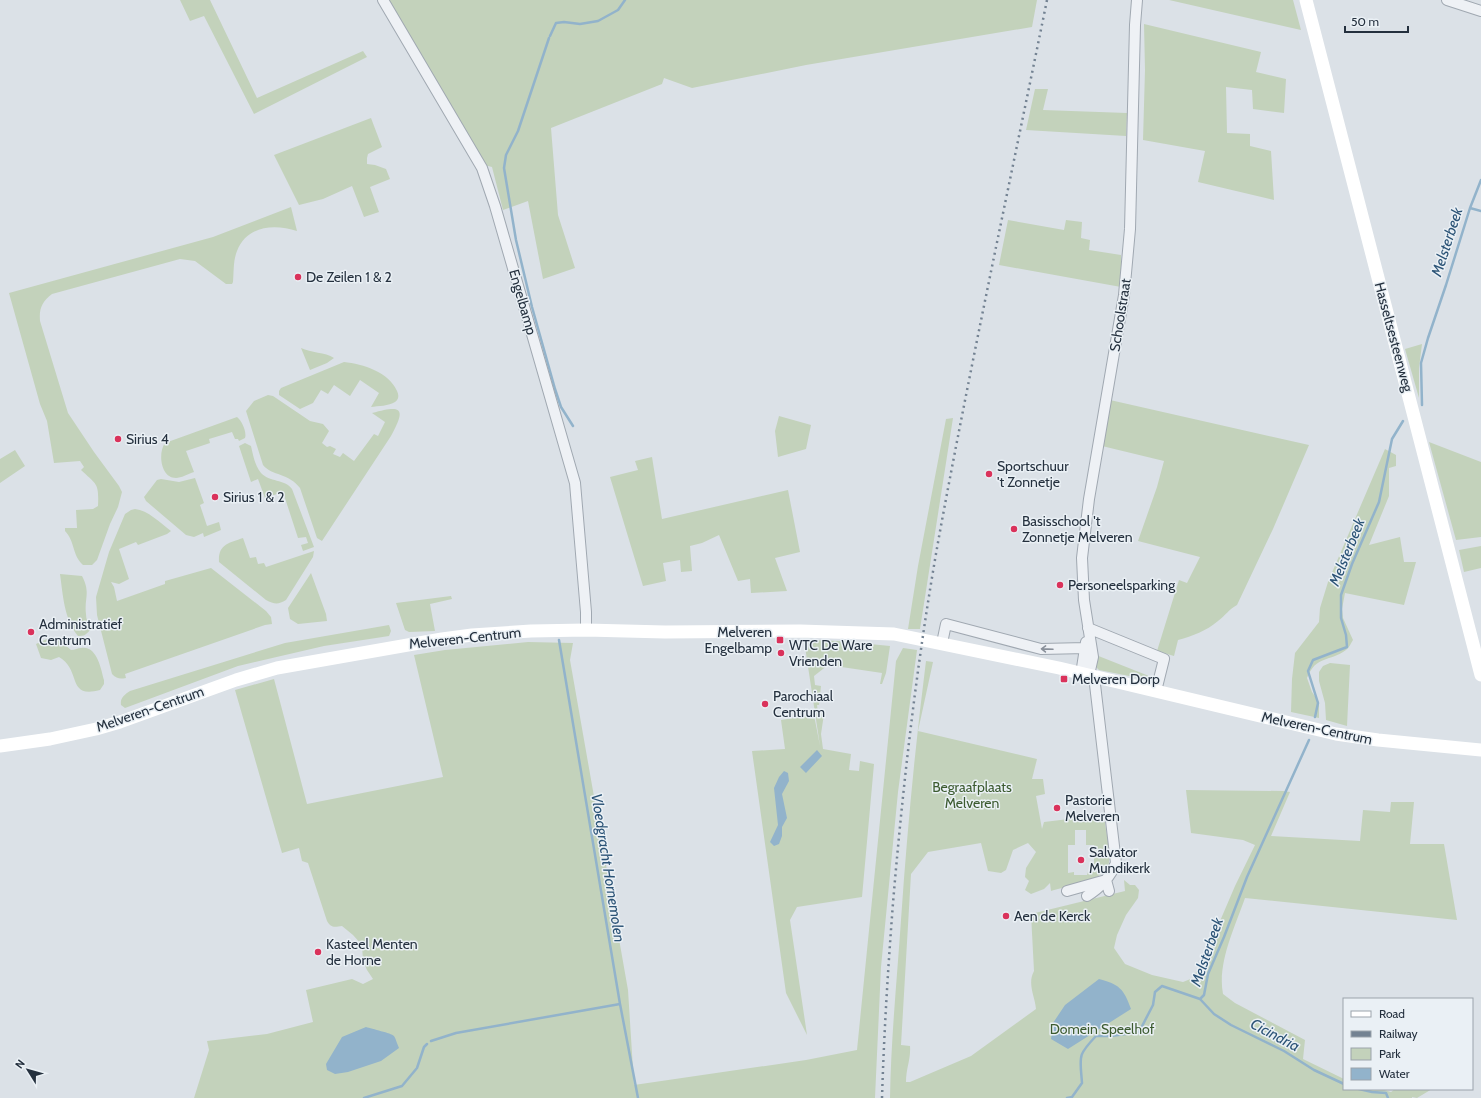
<svg xmlns="http://www.w3.org/2000/svg" width="1481" height="1098" font-family="Cabin,sans-serif">
<rect width="100%" height="100%" fill="#dbe1e7"/>
<path fill="#c3d2bb" fill-rule="evenodd" d="M 180,0 L 210,0 L 257,98 L 363,51 L 367,57 L 254,114 L 204,16 L 190,21 Z
M 386,0 L 1037,0 L 1032,27 L 806,65 L 692,88 L 664,78 L 662,84 L 551,128 L 558,215 L 575,268 L 543,279 L 528,201 L 503,210 L 492,167 L 484,165 Z
M 1169,0 L 1293,0 L 1301,30 Z
M 1144,24 L 1261,52 L 1256,72 L 1286,79 L 1284,113 L 1253,109 L 1252,90 L 1226,87 L 1227,133 L 1250,134 L 1250,146 L 1271,151 L 1274,200 L 1198,182 L 1205,151 L 1143,140 L 1145,70 Z
M 1035,89 L 1048,89 L 1043,110 L 1127,113 L 1126,136 L 1026,130 Z
M 371,118 L 382,147 L 368,154 L 367,158 L 367,164 L 375,165 L 386,169 L 390,179 L 370,187 L 379,212 L 364,217 L 352,186 L 323,199 L 299,205 L 274,155 Z
M 291,207 L 297,231 C 275,224 247,225 237,251 C 233,261 234,271 233,282 L 232,284 L 226,284 L 195,261 L 180,259 L 52,294 C 42,302 39,308 40,321 L 68,413 L 94,452 L 119,486 L 122,492 L 118,507 L 110,524 L 97,560 L 92,565 L 83,565 C 72,555 75,541 65,531 L 65,528 L 77,528 L 76,510 L 93,509 L 98,506 C 99,483 97,485 81,470 L 84,467 L 80,461 L 54,463 L 47,421 L 40,404 L 9,293 L 213,237 Z
M 1008,220 L 1064,230 L 1066,220 L 1082,222 L 1081,238 L 1090,240 L 1089,250 L 1121,255 L 1121,287 L 999,265 Z
M 1422,344 L 1419,368 L 1419,398 L 1405,349 Z
M 301,348 C 311,353 325,352 334,358 L 327,363 L 310,370 Z
M 344,362 C 363,364 389,372 397,391 C 399,395 399,399 395,402 C 389,406 378,406 371,407 L 379,393 L 360,380 L 350,396 L 334,385 L 328,394 L 321,390 L 313,403 L 300,409 L 279,395 L 279,391 L 281,388 Z
M 268,395 L 273,396 L 310,421 L 323,424 L 329,431 L 322,443 L 327,447 L 330,446 L 336,449 L 333,454 L 340,457 L 343,453 L 354,461 L 374,434 L 378,436 L 385,422 L 372,413 C 401,405 407,407 391,436 L 322,541 L 317,538 L 300,488 C 289,473 272,476 263,465 L 246,411 L 254,401 Z
M 1110,400 L 1309,445 L 1273,529 L 1237,605 C 1229,609 1225,616 1218,621 C 1206,631 1193,636 1178,640 L 1174,656 L 1157,651 L 1179,580 L 1187,583 L 1200,557 L 1138,541 L 1157,487 L 1164,461 L 1102,446 Z
M 779,416 L 811,425 L 806,449 L 778,457 L 775,431 Z
M 237,417 C 242,421 247,432 245,438 L 239,441 L 238,439 L 235,439 L 232,432 L 209,439 L 210,443 L 186,451 L 194,472 C 188,474 181,478 176,478 C 160,478 158,452 165,443 Z
M 953,418 L 920,629 L 908,629 L 918,566 L 946,419 Z
M 1429,442 L 1481,462 L 1481,537 L 1456,540 Z
M 245,443 L 251,446 C 253,455 255,466 261,473 C 269,482 285,479 292,489 L 314,547 L 303,551 L 301,545 L 308,543 L 306,537 L 298,538 L 283,492 L 265,498 L 258,479 L 251,482 L 239,446 Z
M 1385,449 L 1396,455 L 1396,466 L 1389,468 L 1389,496 L 1369,545 L 1400,537 L 1404,562 L 1416,562 L 1404,605 L 1345,593 L 1342,609 L 1343,618 L 1353,640 C 1351,643 1349,648 1346,650 C 1330,662 1316,655 1307,678 L 1312,692 L 1319,702 L 1319,718 L 1291,712 L 1292,679 L 1295,653 L 1319,622 L 1320,608 L 1328,582 Z
M 15,450 L 25,466 L 0,483 L 0,459 Z
M 652,457 L 662,519 L 788,490 L 800,552 L 775,558 L 787,591 L 751,593 L 750,579 L 738,581 L 719,535 L 702,543 L 690,546 L 692,571 L 681,572 L 680,560 L 663,563 L 666,581 L 643,586 L 610,477 L 638,470 L 635,461 Z
M 195,478 L 204,503 L 200,505 L 207,526 L 219,522 L 221,530 L 204,537 L 203,533 L 194,537 L 186,535 L 146,501 L 144,497 L 157,480 L 161,479 L 179,482 Z
M 135,509 C 148,510 160,523 171,531 L 167,534 L 138,545 L 136,542 L 119,549 L 129,579 L 119,584 L 111,582 L 114,587 L 117,601 L 165,584 L 165,581 L 211,568 L 266,611 L 271,617 L 272,624 L 265,625 L 125,674 L 126,678 C 120,679 117,679 112,674 L 97,615 L 96,597 L 109,552 L 125,514 L 131,510 Z
M 243,538 L 250,558 L 256,557 L 258,564 L 264,563 L 266,567 L 314,551 L 313,557 L 286,600 C 278,605 274,604 266,600 L 219,562 C 218,544 229,543 243,538 Z
M 1481,546 L 1481,568 L 1464,572 L 1459,550 Z
M 311,573 L 326,614 L 327,621 L 298,624 L 290,619 L 288,608 Z
M 60,574 L 82,576 C 91,593 84,598 86,614 C 86,619 88,624 90,630 C 86,635 84,636 78,636 C 64,619 63,595 60,574 Z
M 451,596 L 452,599 L 430,604 L 435,631 L 409,632 L 405,630 L 396,603 Z
M 389,625 L 391,631 L 389,636 L 324,646 L 238,666 L 125,708 L 121,705 C 120,698 124,695 130,691 L 285,643 Z
M 51,637 L 59,640 L 71,650 C 75,650 78,648 81,648 C 97,645 101,669 104,680 L 104,684 L 100,690 C 66,699 82,670 59,657 L 51,660 L 41,658 L 36,644 Z
M 804,640 L 839,641 L 890,646 L 886,673 L 882,684 L 880,684 L 882,673 L 828,665 L 814,676 L 815,685 L 821,686 L 819,705 L 817,705 L 818,713 L 824,714 L 821,734 L 823,749 L 851,754 L 849,770 L 859,771 L 860,761 L 874,764 L 862,897 L 797,907 L 790,920 L 807,1035 L 786,993 L 752,751 L 785,749 L 781,720 L 814,715 L 820,746 Z
M 528,642 L 573,643 L 570,660 L 628,990 L 634,1085 L 806,1060 L 857,1050 L 896,661 L 903,648 L 917,650 L 898,792 L 881,967 L 875,1098 L 194,1098 L 209,1050 L 207,1041 L 267,1034 L 313,1022 L 306,990 L 352,979 L 363,984 L 373,979 L 367,970 L 363,961 L 362,945 L 353,935 L 342,926 C 334,927 331,928 327,921 L 308,863 L 302,861 L 299,848 L 282,853 L 235,690 L 274,679 L 307,804 L 443,777 L 414,655 L 445,650 Z
M 1096,655 L 1154,678 L 1149,680 L 1099,670 L 1095,666 Z
M 926,661 L 933,662 L 918,731 L 1037,759 L 1032,779 L 1043,779 L 1045,794 L 1036,796 L 1042,829 L 1044,822 L 1094,816 L 1096,821 L 1105,822 L 1105,824 C 1107,835 1110,851 1109,862 C 1107,881 1067,886 1051,891 L 1050,883 L 1044,889 L 1031,894 L 1025,890 L 1029,881 L 1025,877 L 1026,868 L 1036,852 L 1028,843 L 1013,850 L 1006,870 L 1001,873 L 988,871 L 981,843 L 928,852 L 911,874 L 901,1045 L 910,1046 C 911,1059 906,1068 906,1082 L 910,1082 L 971,1056 L 1036,1009 C 1035,996 1027,984 1034,971 L 1031,914 L 1125,891 L 1124,880 L 1130,885 L 1135,885 L 1139,890 L 1138,898 L 1126,915 L 1117,935 L 1114,948 L 1125,964 L 1152,975 L 1183,982 L 1193,978 L 1208,949 L 1235,886 L 1255,845 L 1243,840 L 1191,833 L 1186,790 L 1283,791 L 1290,792 L 1271,836 L 1360,841 L 1363,810 L 1390,812 L 1391,802 L 1414,802 L 1410,844 L 1444,844 L 1457,920 L 1245,898 C 1235,927 1217,963 1223,994 L 1235,1003 L 1305,1040 L 1303,1059 L 1344,1079 L 1344,1089 L 1381,1089 L 1391,1092 L 1395,1089 L 1432,1089 L 1417,1098 L 1412,1097 L 1412,1098 L 890,1098 C 891,1038 897,979 901,920 C 907,833 915,747 926,661 ZM 1075,830 L 1086,830 L 1086,845 L 1094,845 L 1094,872 L 1088,872 L 1087,875 L 1074,875 L 1074,872 L 1068,873 L 1068,845 L 1075,845 Z
M 1330,663 L 1350,665 L 1347,726 L 1326,720 L 1325,703 L 1319,681 L 1319,672 L 1323,666 Z"/>
<path fill="#92b3cb" d="M 817,750 L 822,756 L 806,773 L 800,767 Z
M 784,771 L 788,773 L 789,781 L 782,794 L 787,818 L 782,827 L 782,836 L 779,844 L 774,846 L 770,842 L 778,825 L 774,788 L 779,777 Z
M 1099,979 C 1119,984 1124,989 1131,1009 L 1068,1049 L 1051,1039 L 1053,1023 L 1065,1005 Z
M 366,1027 C 372,1029 391,1033 394,1036 C 396,1039 397,1044 399,1048 L 381,1061 L 348,1072 L 335,1074 L 327,1070 L 326,1064 L 342,1037 Z"/>
<g fill="none" stroke-linecap="round" stroke-linejoin="round">
<path stroke="#92b3cb" stroke-width="2.5" d="M 550,36 L 556,23 L 564,22 L 580,24 L 598,21 L 618,10 L 625,0
M 549,38 L 518,131 L 506,155 L 504,168 L 516,240 L 532,307 L 555,389 L 561,407 L 573,426
M 1470,208 L 1481,211
M 1422,405 L 1421,363 L 1428,338 L 1446,285 L 1470,208 L 1481,180
M 559,640 L 620,1004 L 638,1098
M 1315,717 L 1318,703 L 1308,671 L 1313,660 L 1347,647 L 1346,635 L 1341,618 L 1341,595 L 1352,564 L 1379,502 L 1392,439 L 1403,421
M 1200,999 L 1214,1014 L 1231,1025 L 1284,1051 L 1314,1070 L 1344,1084
M 431,1041 L 456,1033 L 620,1004
M 1359,1089 L 1372,1092 L 1386,1093 L 1388,1098
M 364,1098 L 402,1086 L 417,1068 L 424,1047 L 427,1044
M 1067,1098 L 1072,1097 L 1082,1083 C 1080,1056 1077,1056 1096,1036 L 1111,1036 L 1139,1032 L 1153,1005 L 1155,992 L 1162,986 L 1200,999 L 1204,995 L 1208,974 L 1224,937 L 1247,877 L 1309,740"/>
<defs>
<path id="street" d="M 383,0 L 482,168 L 495,206 L 575,483 L 586,612 L 586,630
M 1447,0 L 1481,11
M 1088,628 L 1164,659 L 1156,691
M 942,643 L 946,624 L 1041,649 L 1086,648
M 1081,674 L 1086,642
M 1089,675 L 1093,657 L 1084,600 L 1082,558 L 1089,499 L 1124,295 L 1130,229 L 1135,25 L 1137,0
M 1067,891 L 1106,880 L 1109,891
M 1087,896 C 1100,888 1110,878 1116,863 L 1094,676"/>
</defs>
<use href="#street" stroke="#a0a8b1" stroke-width="12"/>
<use href="#street" stroke="#eef1f5" stroke-width="10"/>
<path stroke="#fff" stroke-width="13" d="M 1306,0 L 1481,675
M 0,746 L 50,739 L 96,729 L 120,722 L 236,680 L 277,668 L 442,639 L 472,635 L 531,631 L 586,630 L 665,632 L 800,631 L 894,634 L 1059,668 L 1336,734 L 1378,740 L 1481,750"/>
<path stroke="#738292" stroke-width="2.5" stroke-dasharray="2 4" stroke-linecap="butt" d="M 882,1098 C 884,1033 888,968 893,903 C 904,773 919,643 943,515 C 975,343 1012,172 1047,0"/>
</g>
<defs><path id="oneway-shaft" d="M-6 0H5M1.5-3L5.5 0L1.5 3" fill="none" stroke-width="1.6" stroke-linecap="round" stroke-linejoin="round"/></defs>
<use stroke="#89909a" href="#oneway-shaft" transform="translate(1047 649) rotate(-178)"/>
<g fill="#da325b" stroke="#eaf0f5" stroke-width="1.5">
<circle cx="298" cy="277" r="4"/>
<circle cx="118" cy="439" r="4"/>
<circle cx="989" cy="474" r="4"/>
<circle cx="215" cy="497" r="4"/>
<circle cx="1014" cy="529" r="4"/>
<circle cx="1060" cy="585" r="4"/>
<circle cx="31" cy="632" r="4"/>
<rect x="776" y="636" width="8" height="8" rx="2"/>
<circle cx="781" cy="653" r="4"/>
<rect x="1060" y="675" width="8" height="8" rx="2"/>
<circle cx="765" cy="704" r="4"/>
<circle cx="1057" cy="808" r="4"/>
<circle cx="1081" cy="860" r="4"/>
<circle cx="1006" cy="916" r="4"/>
<circle cx="318" cy="952" r="4"/>
</g>
<g text-anchor="middle" dominant-baseline="central" stroke-width="3" stroke-linejoin="round" paint-order="stroke">
<g font-size="14" fill="#24303e" stroke="#eaf0f5" text-anchor="start">
<text x="306" y="277">De Zeilen 1 &amp; 2</text>
<text x="126" y="439">Sirius 4</text>
<text x="997" y="466">Sportschuur<tspan x="997" dy="16">'t Zonnetje</tspan></text>
<text x="223" y="497">Sirius 1 &amp; 2</text>
<text x="1022" y="521">Basisschool 't<tspan x="1022" dy="16">Zonnetje Melveren</tspan></text>
<text x="1068" y="585">Personeelsparking</text>
<text x="39" y="624">Administratief<tspan x="39" dy="16">Centrum</tspan></text>
<text x="772" y="632" text-anchor="end">Melveren<tspan x="772" dy="16">Engelbamp</tspan></text>
<text x="789" y="645">WTC De Ware<tspan x="789" dy="16">Vrienden</tspan></text>
<text x="1072" y="679">Melveren Dorp</text>
<text x="773" y="696">Parochiaal<tspan x="773" dy="16">Centrum</tspan></text>
<text x="1065" y="800">Pastorie<tspan x="1065" dy="16">Melveren</tspan></text>
<text x="1089" y="852">Salvator<tspan x="1089" dy="16">Mundikerk</tspan></text>
<text x="1014" y="916">Aen de Kerck</text>
<text x="326" y="944">Kasteel Menten<tspan x="326" dy="16">de Horne</tspan></text>
</g>
<g font-size="14" fill="#24303e" stroke="#eaf0f5">
<text transform="translate(523 302) rotate(74)">Engelbamp</text>
<text transform="translate(1120 315) rotate(-81)">Schoolstraat</text>
<text transform="translate(1394 337) rotate(75)">Hasseltsesteenweg</text>
<text transform="translate(465 638) rotate(-6)">Melveren-Centrum</text>
<text transform="translate(150 709) rotate(-19)">Melveren-Centrum</text>
<text transform="translate(1317 728) rotate(12)">Melveren-Centrum</text>
</g>
<g font-size="14" fill="#3c5b30" stroke="#eaf0f5">
<text x="972" y="787">Begraafplaats<tspan x="972" dy="16">Melveren</tspan></text>
<text x="1102" y="1029">Domein Speelhof</text>
</g>
<g font-size="15" font-style="italic" fill="#2b5376" stroke="#eaf0f5">
<text transform="translate(1447 242) rotate(-72)">Melsterbeek</text>
<text transform="translate(1347 552) rotate(-68)">Melsterbeek</text>
<text transform="translate(608 868) rotate(81)">Vloedgracht Hornemolen</text>
<text transform="translate(1207 952) rotate(-71)">Melsterbeek</text>
<text transform="translate(1275 1035) rotate(28)">Cicindria</text>
</g>
</g>
<rect x="1343" y="998" width="130" height="92" fill="#eaf0f5" stroke="#9ba3ac"/>
<rect x="1351" y="1011" width="20" height="6" fill="#ffffff" stroke="#9ba3ac"/>
<text x="1379" y="1018" font-size="12" fill="#24303e">Road</text>
<rect x="1351" y="1031" width="20" height="6" fill="#738292" stroke="#9ba3ac"/>
<text x="1379" y="1038" font-size="12" fill="#24303e">Railway</text>
<rect x="1351" y="1048" width="20" height="12" fill="#c3d2bb" stroke="#9ba3ac"/>
<text x="1379" y="1058" font-size="12" fill="#24303e">Park</text>
<rect x="1351" y="1068" width="20" height="12" fill="#92b3cb" stroke="#9ba3ac"/>
<text x="1379" y="1078" font-size="12" fill="#24303e">Water</text>
<g transform="translate(28 1070) rotate(307)" stroke="#eaf0f5" stroke-width="3" paint-order="stroke">
<path d="M0-3L7 15L0 10L-7 15Z" fill="#24303e"/>
<text y="-6" font-size="11" font-weight="bold" text-anchor="middle" fill="#24303e">N</text>
</g>
<path d="M1345 26v6h63v-6" fill="none" stroke="#24303e" stroke-width="2"/>
<text x="1351" y="26" font-size="12" fill="#24303e" stroke="#eaf0f5" stroke-width="3" paint-order="stroke">50 m</text>
</svg>
